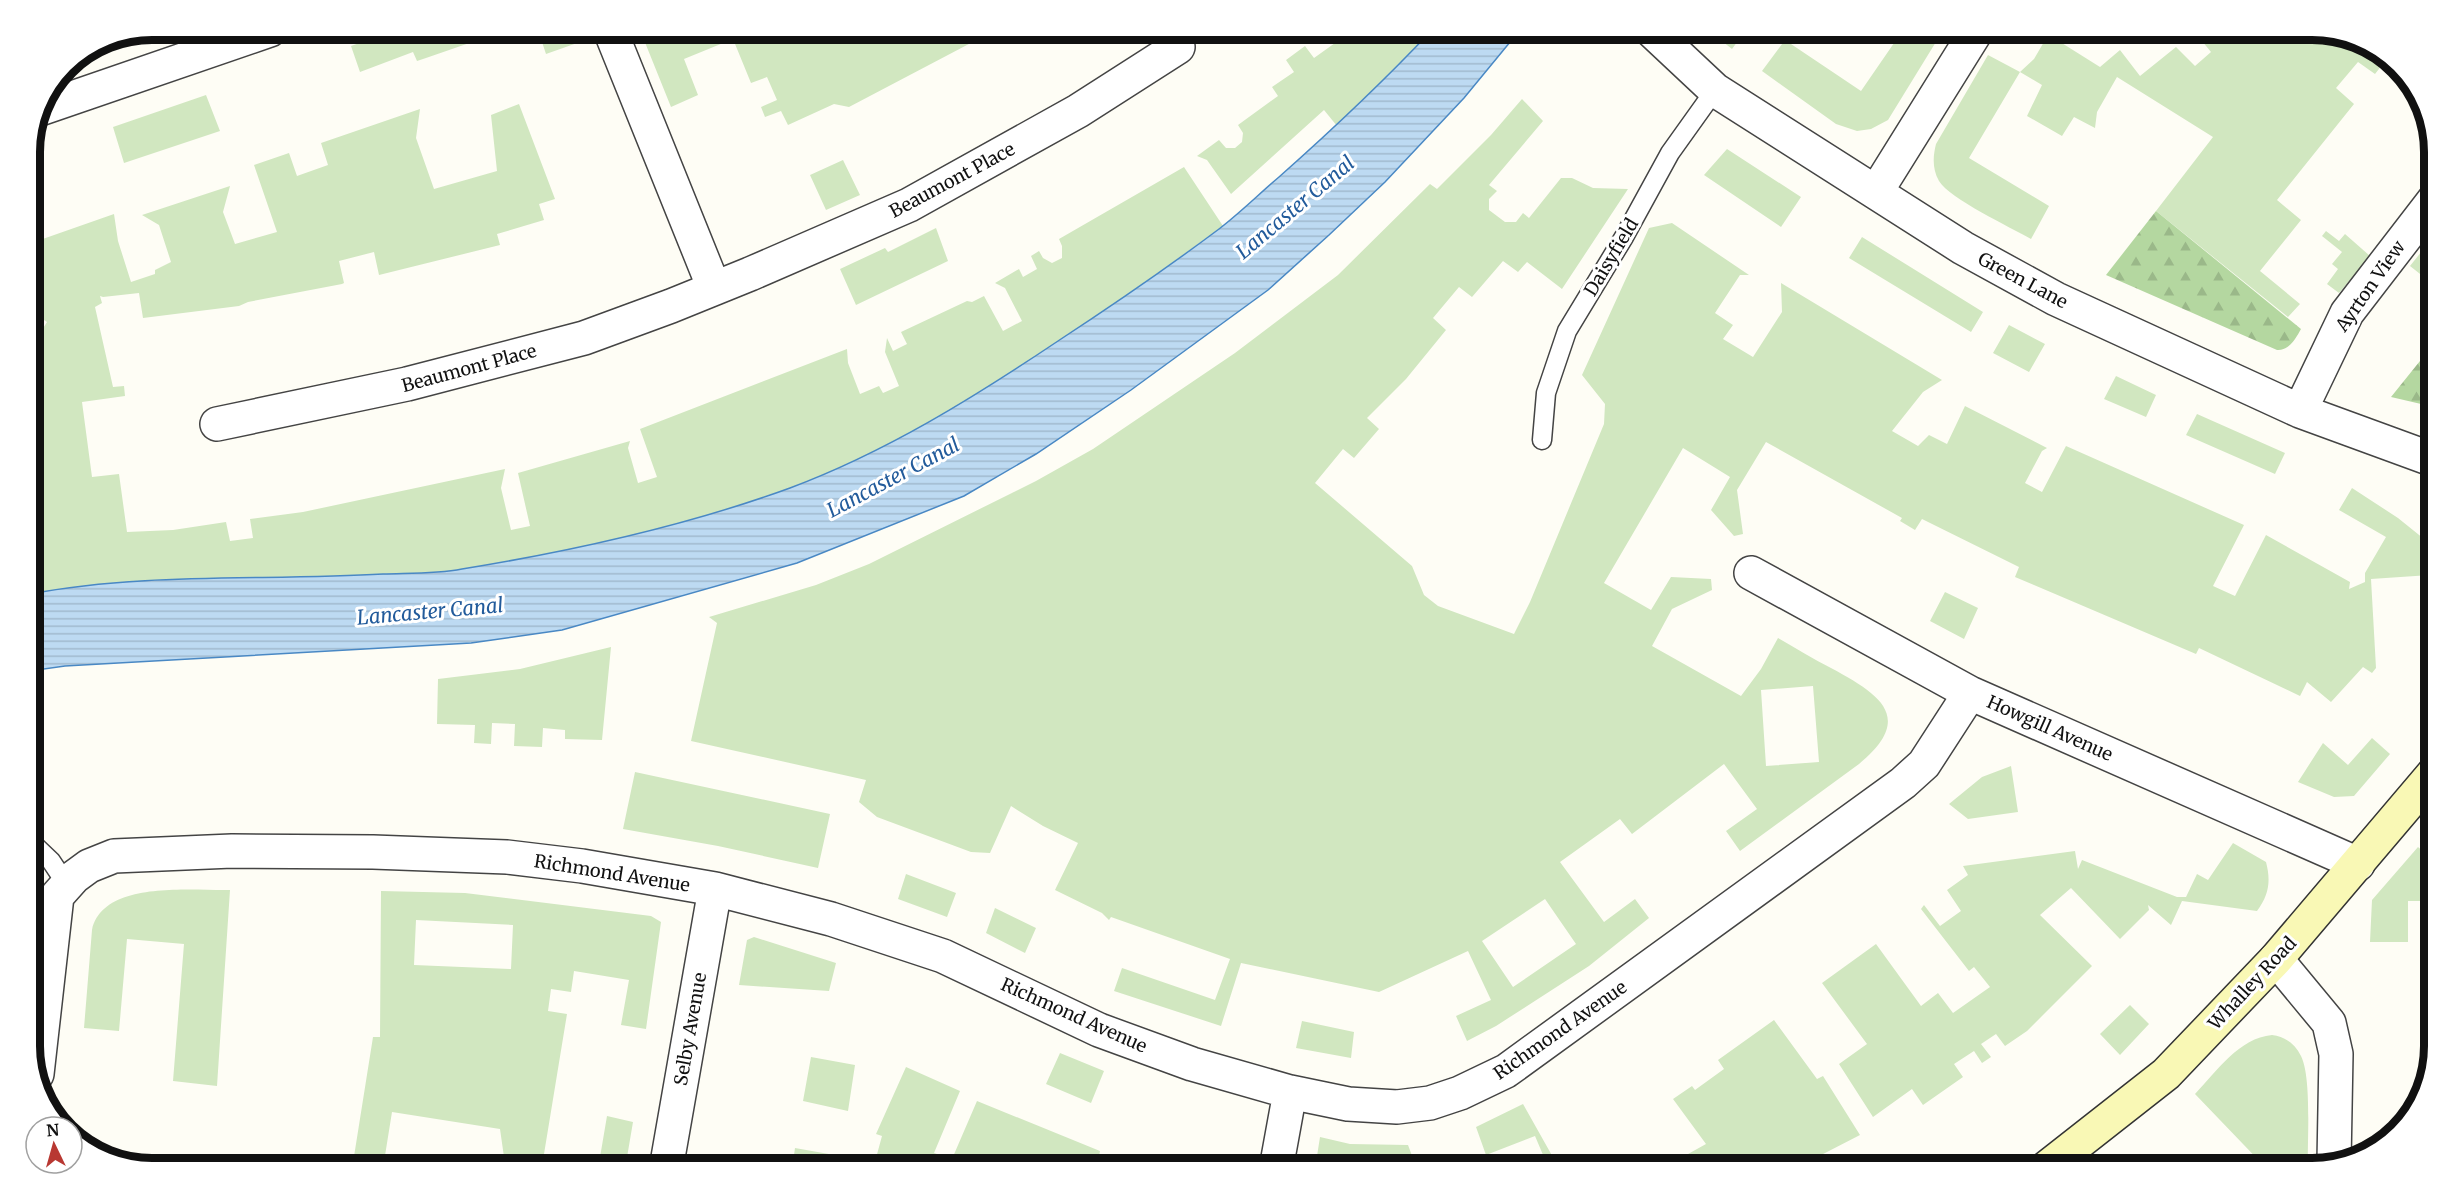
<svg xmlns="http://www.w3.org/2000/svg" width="2464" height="1199" font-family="Merriweather,serif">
<defs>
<pattern id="forest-firs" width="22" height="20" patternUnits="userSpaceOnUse" patternTransform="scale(1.5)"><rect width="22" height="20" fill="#b4d7a0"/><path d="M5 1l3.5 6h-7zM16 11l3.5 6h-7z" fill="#9ab889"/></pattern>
<pattern id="water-rules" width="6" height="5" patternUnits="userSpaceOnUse" patternTransform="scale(1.5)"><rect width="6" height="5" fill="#bddaf2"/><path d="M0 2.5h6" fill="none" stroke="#a1bace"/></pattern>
</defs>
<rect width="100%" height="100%" fill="#fefdf5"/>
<path fill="#d1e7c0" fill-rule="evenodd" d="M 396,30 L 507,30 L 426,58 L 417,61 L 413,52 L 360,72 L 351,46 Z
M 538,30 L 575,30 L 580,42 L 546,54 Z
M 640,30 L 814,30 L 815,33 L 823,30 L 981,30 L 986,35 L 849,107 L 834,104 L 788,125 L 781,111 L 765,117 L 761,107 L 777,100 L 767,77 L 751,83 L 733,39 L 684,59 L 698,95 L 671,107 Z
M 1326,30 L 1432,30 L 1371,94 L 1337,126 L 1324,110 L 1231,194 L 1207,160 L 1197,156 L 1219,140 L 1226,148 L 1235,148 L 1242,142 L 1243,133 L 1238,125 L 1278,96 L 1272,87 L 1294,72 L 1286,60 L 1305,46 L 1314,58 L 1335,43 Z
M 1708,30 L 1746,30 L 1732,49 Z
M 1903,30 L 1928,30 L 1939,37 L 1888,120 L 1871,129 L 1857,131 L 1836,124 L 1762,71 L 1785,40 L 1861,91 Z
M 2041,30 L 2049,30 L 2049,35 L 2100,67 L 2120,50 L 2140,76 L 2176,47 L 2195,66 L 2211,52 L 2193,30 L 2312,30 L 2365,42 L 2386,60 L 2375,74 L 2358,62 L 2336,88 L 2354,104 L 2277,200 L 2301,220 L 2260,271 L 2300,304 L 2288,317 L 2156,211 L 2213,137 L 2117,77 L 2097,112 L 2095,128 L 2074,117 L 2062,136 L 2027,116 L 2042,85 L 2020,72 L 1969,158 L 2049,206 L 2031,239 C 2010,227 1950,199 1939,181 C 1932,169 1933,156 1936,144 L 1988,55 L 2020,72 L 2034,59 L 2048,35 Z
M 206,95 L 220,131 L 124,163 L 113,127 Z
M 1522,99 L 1543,121 L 1489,185 L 1497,191 L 1489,199 L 1489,210 L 1505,222 L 1516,222 L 1523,213 L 1529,218 L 1561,178 L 1572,178 L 1593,188 L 1628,189 L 1562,289 L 1527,262 L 1518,272 L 1503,261 L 1472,297 L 1459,287 L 1433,318 L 1446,330 L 1406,379 L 1367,418 L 1379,429 L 1354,458 L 1343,449 L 1315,483 L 1412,566 L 1424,595 L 1438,606 L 1514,634 L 1530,602 L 1604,424 L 1605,404 L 1582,375 L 1649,228 L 1672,223 L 1749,275 L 1740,275 L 1715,313 L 1733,325 L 1723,339 L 1753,357 L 1782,312 L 1781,283 L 1942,380 L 1923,392 L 1892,431 L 1918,446 L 1929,435 L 1947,444 L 1965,406 L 2047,448 L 2042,451 L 2025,483 L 2042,492 L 2066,446 L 2244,525 L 2213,586 L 2235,596 L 2266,535 L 2350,582 L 2349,589 L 2365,582 L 2365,573 L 2386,537 L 2339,510 L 2352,488 L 2398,518 L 2434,547 L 2434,620 L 2430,575 L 2371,579 L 2376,668 L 2372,673 L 2363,667 L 2331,702 L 2307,682 L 2300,696 L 2199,648 L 2196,654 L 2034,585 L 2015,577 L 2019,567 L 1922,519 L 1915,530 L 1900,521 L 1902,518 L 1766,442 L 1737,490 L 1743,534 L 1734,536 L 1711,510 L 1730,477 L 1683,448 L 1604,583 L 1651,610 L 1671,577 L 1711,579 L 1712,590 L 1672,609 L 1652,646 L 1741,696 L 1761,669 L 1778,638 C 1796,648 1813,659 1831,668 C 1879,694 1916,717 1859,764 L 1740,851 L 1726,831 L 1757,809 L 1724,764 L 1632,834 L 1620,819 L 1560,862 L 1604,922 L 1635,899 L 1649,918 L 1589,966 L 1496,1026 L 1467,1041 L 1456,1016 L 1491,1000 L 1468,951 L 1379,992 L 1241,963 L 1221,1026 L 1114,991 L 1122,968 L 1215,1000 L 1230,959 L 1111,917 L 1109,920 L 1102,913 L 1055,890 L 1078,843 L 1043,826 L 1011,806 L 990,853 L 971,852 L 877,817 L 859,802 L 866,780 L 691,741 L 717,623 L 709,617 L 816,585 L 869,564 L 1036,481 L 1093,449 L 1235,353 L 1338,275 L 1430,184 L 1437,189 L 1491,135 ZM 1813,686 L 1819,762 L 1766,766 L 1761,690 ZM 1545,899 L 1576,944 L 1513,987 L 1482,941 Z
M 519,104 L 555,199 L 539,204 L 544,220 L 497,234 L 500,245 L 379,275 L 374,252 L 339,261 L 344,283 L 342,284 L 248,302 L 239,306 L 143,318 L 139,293 L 103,297 L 100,296 L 102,303 L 95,307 L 113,387 L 124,386 L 125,396 L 82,402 L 92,477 L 119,474 L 127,532 L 173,530 L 226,522 L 230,541 L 253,538 L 250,519 L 303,512 L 505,469 L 501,488 L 511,530 L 530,526 L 518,473 L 630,441 L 628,448 L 638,483 L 657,477 L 640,429 L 847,349 L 848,363 L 860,394 L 879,386 L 883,393 L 899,386 L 885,352 L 887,338 L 893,351 L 907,344 L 901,332 L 967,301 L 972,302 L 984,296 L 1003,331 L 1022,321 L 1005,288 L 995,283 L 1019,269 L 1023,277 L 1037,269 L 1031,256 L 1039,251 L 1043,258 L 1052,263 L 1062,258 L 1062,246 L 1059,239 L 1184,167 L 1223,226 C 1119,301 1014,378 901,439 C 771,509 606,548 460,570 C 435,574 408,573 383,574 C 329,577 276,579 222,580 C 158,581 94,582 30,594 L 30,349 L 47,322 L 38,316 L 30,319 L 30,250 L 39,247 L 37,241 L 114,214 L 118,241 L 131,282 L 155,274 L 155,270 L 171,262 L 159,225 L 142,215 L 230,186 L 223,212 L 235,244 L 277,232 L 254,165 L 289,153 L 297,176 L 328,165 L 321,143 L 420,109 L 416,138 L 434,189 L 497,171 L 491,115 Z
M 1727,149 L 1801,197 L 1781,227 L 1704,175 Z
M 843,160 L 860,195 L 826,210 L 810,175 Z
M 936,228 L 948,261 L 856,305 L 840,269 L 885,248 L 888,252 Z
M 2326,231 L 2339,241 L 2345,234 L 2370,256 L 2339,293 L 2327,284 L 2338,269 L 2332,264 L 2342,252 L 2322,236 Z
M 2434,236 L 2434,285 L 2410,266 Z
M 1862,237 L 1983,312 L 1971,332 L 1849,258 Z
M 2009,325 L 2045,344 L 2029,372 L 1993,353 Z
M 2116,376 L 2156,395 L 2146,417 L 2104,399 Z
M 2197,414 L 2285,453 L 2275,474 L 2186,435 Z
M 1945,592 L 1978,608 L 1964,639 L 1930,621 Z
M 611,647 L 602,740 L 565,739 L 565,730 L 543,728 L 542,747 L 514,746 L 515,724 L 492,723 L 491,744 L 474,743 L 475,725 L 437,724 L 438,679 L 520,669 Z
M 2372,738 L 2390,754 L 2354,796 L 2334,797 L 2298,782 L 2323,743 L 2348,765 Z
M 2011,766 L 2018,812 L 1968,819 L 1949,804 L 1982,777 Z
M 635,772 L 830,814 L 818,868 L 718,846 L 623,829 Z
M 2233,843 L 2266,862 C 2271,881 2269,895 2257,911 L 2182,901 L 2171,925 L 2148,905 L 2149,910 L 2120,939 L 2071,888 L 2040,915 L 2092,966 L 2027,1031 L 2005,1046 L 1996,1034 L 1981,1044 L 1991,1057 L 1982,1063 L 1974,1051 L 1954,1064 L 1963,1077 L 1923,1105 L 1912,1089 L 1873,1117 L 1839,1064 L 1867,1044 L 1822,983 L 1876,944 L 1921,1006 L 1938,993 L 1953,1013 L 1990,987 L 1974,967 L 1969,971 L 1921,909 L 1924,905 L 1940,926 L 1961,911 L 1947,890 L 1968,875 L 1963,866 L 2075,851 L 2078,869 L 2082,860 L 2177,897 L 2186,897 L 2197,874 L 2208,880 Z
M 2418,847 L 2434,861 L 2434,901 L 2408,901 L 2408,942 L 2370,942 L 2372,900 Z
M 906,874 L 956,893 L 947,917 L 898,899 Z
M 230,890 L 217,1086 L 173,1081 L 184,944 L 127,939 L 119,1031 L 84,1028 L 92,930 C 103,880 191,891 230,890 Z
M 381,891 L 465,893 L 651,916 L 661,922 L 646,1029 L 621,1025 L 629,980 L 574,971 L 571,992 L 551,989 L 548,1011 L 567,1014 L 544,1154 L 571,1157 L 569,1169 L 501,1169 L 504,1157 L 500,1129 L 392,1112 L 383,1168 L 385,1169 L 352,1169 L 373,1037 L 380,1037 ZM 416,920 L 513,925 L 511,969 L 414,965 Z
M 995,908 L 1036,928 L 1025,953 L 986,933 Z
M 754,937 L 836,963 L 829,991 L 739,985 L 747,940 Z
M 2130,1005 L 2149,1024 L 2120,1055 L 2100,1034 Z
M 1774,1020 L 1817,1079 L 1823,1076 L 1860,1135 L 1794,1169 L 1661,1169 L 1706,1144 L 1673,1099 L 1692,1086 L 1695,1090 L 1724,1069 L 1718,1060 Z
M 1302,1021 L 1354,1032 L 1351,1058 L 1296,1048 Z
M 2272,1035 C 2286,1037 2295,1044 2301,1056 C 2312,1078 2307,1142 2308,1169 L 2267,1169 L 2195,1094 C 2217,1071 2239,1038 2272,1035 Z
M 1060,1053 L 1104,1071 L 1091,1103 L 1046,1084 Z
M 811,1057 L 855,1065 L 848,1111 L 803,1101 Z
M 906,1067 L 960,1091 L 934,1153 L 952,1159 L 977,1101 L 1100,1151 L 1098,1162 L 1137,1169 L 873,1169 L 882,1136 L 876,1134 Z
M 1523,1104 L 1559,1168 L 1560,1169 L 1549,1169 L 1535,1136 L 1486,1155 L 1476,1127 Z
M 607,1116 L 633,1122 L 625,1169 L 598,1169 Z
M 1320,1137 L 1350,1144 L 1408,1145 L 1417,1169 L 1398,1169 L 1345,1160 L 1343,1169 L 1315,1169 Z
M 795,1148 L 840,1156 L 837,1169 L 792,1169 Z"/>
<path fill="url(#forest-firs)" d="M 2156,211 L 2301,329 C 2296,338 2289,351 2277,350 L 2106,275 Z
M 2428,351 L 2434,356 L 2434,407 L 2391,397 Z"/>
<path fill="url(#water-rules)" stroke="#4988c4" stroke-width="1.5" d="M 1432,30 L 1520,30 L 1464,98 L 1385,182 L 1329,235 L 1268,290 L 1131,390 L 1036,454 L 964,496 L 797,563 L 562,630 L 471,643 L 65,666 L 30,671 L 30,594 C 144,572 267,581 383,574 C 409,573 436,574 462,569 C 573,551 683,527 790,488 C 886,452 973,398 1058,341 C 1113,305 1167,268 1219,229 C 1240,213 1259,194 1279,177 C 1332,130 1383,82 1432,30 Z"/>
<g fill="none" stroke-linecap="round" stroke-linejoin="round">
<defs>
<path id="lane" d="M 1542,440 L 1546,393 L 1567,331 L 1624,237 L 1670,153 L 1715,90
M 30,841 L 51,861 L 67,885"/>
<path id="street" d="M 610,30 L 714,288
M 1651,30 L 1715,90 L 1963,248 L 2056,299 L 2300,411 L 2434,460
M 40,109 L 270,30
M 1876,192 L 1977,30
M 2300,411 L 2347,313 L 2434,200
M 217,424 L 407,384 L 584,338 L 671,306 L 750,274 L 909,205 L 1078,111 L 1178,47
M 1751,573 L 1970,693 L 2358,864
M 2276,959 L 2329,1023 L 2336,1054 L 2334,1162
M 37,1074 L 57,896 L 74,877 L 89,866 L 114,856 L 232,851 L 373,852 L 507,857 L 582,866 L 715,889 L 831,919 L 943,956 L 1099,1030 L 1192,1064 L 1290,1092 L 1348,1104 L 1397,1107 L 1430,1103 L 1460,1093 L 1506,1071 L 1903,783 L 1924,764 L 1970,693
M 666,1169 L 715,889
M 1276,1169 L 1290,1092"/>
<path id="secondary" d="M 2045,1169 L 2166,1074 L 2276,959 L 2434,773"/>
</defs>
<use href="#lane" stroke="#444" stroke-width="21"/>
<use href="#street" stroke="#444" stroke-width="36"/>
<use href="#secondary" stroke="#333" stroke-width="36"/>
<use href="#lane" stroke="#fff" stroke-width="18"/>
<use href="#street" stroke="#fff" stroke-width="33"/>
<use href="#secondary" stroke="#f9f8b5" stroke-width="33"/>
</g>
<g text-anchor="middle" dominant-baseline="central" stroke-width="6" stroke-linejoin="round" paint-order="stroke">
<g font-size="18" fill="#111" stroke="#fff">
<text transform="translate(952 180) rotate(-28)">Beaumont Place</text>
<text transform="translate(1611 257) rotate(-59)">Daisyfield</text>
<text transform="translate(2023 280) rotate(28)">Green Lane</text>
<text transform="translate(2370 286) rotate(-55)">Ayrton View</text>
<text transform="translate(469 368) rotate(-15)">Beaumont Place</text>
<text transform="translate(2050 728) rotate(24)">Howgill Avenue</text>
<text transform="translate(612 873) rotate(9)">Richmond Avenue</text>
<text transform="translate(2252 983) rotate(-47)">Whalley Road</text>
<text transform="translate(1074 1015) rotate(24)">Richmond Avenue</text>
<text transform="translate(690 1029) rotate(-80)">Selby Avenue</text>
<text transform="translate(1560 1030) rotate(-35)">Richmond Avenue</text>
</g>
<g font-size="20" font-style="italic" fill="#225b9b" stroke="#fff">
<text transform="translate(1295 207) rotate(-40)">Lancaster Canal</text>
<text transform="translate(893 477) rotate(-28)">Lancaster Canal</text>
<text transform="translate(430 611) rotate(-5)">Lancaster Canal</text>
</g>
</g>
<path d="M0 0H2464V1199H0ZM152 40H2312A112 112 0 0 1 2424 152V1046A112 112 0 0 1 2312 1158H152A112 112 0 0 1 40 1046V152A112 112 0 0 1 152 40Z" fill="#fff" fill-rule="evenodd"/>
<path fill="none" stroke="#111" stroke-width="8" d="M152 40H2312A112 112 0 0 1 2424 152V1046A112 112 0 0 1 2312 1158H152A112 112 0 0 1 40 1046V152A112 112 0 0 1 152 40Z"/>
<g transform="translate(54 1145) rotate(355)"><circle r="28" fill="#ffffff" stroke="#a0a0a0" stroke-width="1.5"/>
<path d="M0-4.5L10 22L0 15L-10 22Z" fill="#b83832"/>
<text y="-9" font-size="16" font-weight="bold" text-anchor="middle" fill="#111111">N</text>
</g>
</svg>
